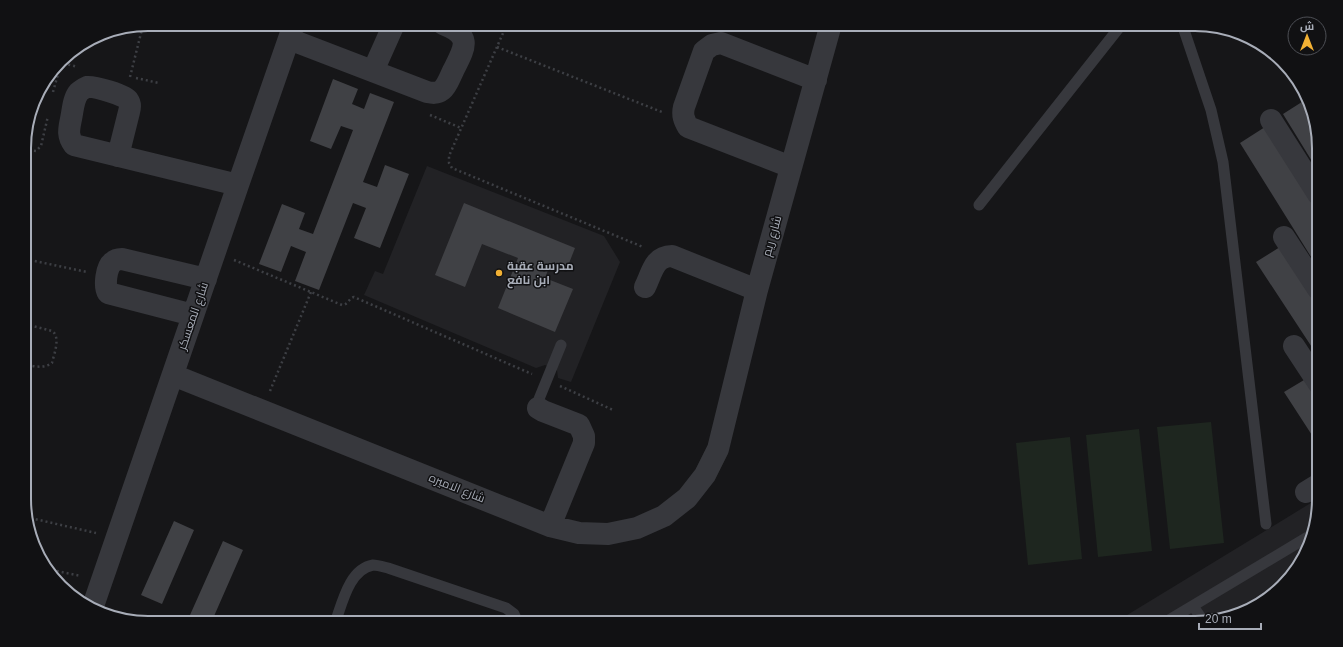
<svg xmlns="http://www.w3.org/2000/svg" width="1343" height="647" font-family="Arial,Cairo,sans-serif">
<rect width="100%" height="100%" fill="#161618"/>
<path fill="#222225" d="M 427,166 L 604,236 L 620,262 L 571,382 L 558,378 L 557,370 L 545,365 L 536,368 L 364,295 L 375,271 L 383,274 Z
M 1319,498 L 1306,554 L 1264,602 L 1203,623 L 1114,623 Z"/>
<path fill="#1e261f" d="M 1211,422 L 1224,543 L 1170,549 L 1157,427 Z
M 1139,429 L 1152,551 L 1098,557 L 1086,435 Z
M 1070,437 L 1082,559 L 1028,565 L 1016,443 Z"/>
<path fill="#404145" d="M 333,79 L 358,89 L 352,104 L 364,109 L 370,93 L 394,102 L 363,182 L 377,187 L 385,165 L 409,174 L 380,248 L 354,238 L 366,208 L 353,203 L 319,290 L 295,281 L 306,252 L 291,246 L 281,272 L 259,264 L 282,204 L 305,213 L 299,229 L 313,234 L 353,130 L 341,126 L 331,149 L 310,141 Z
M 1305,100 L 1318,132 L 1318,171 L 1283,114 Z
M 1265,127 L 1318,212 L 1318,268 L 1240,143 Z
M 464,203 L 575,248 L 566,271 L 550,265 L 545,278 L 573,289 L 555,332 L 498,308 L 518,258 L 482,244 L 465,287 L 435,275 Z
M 1280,247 L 1318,306 L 1319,358 L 1256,262 Z
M 1304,380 L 1319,402 L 1319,446 L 1284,392 Z
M 174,521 L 194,530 L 162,604 L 141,595 Z
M 223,541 L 243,550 L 211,623 L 208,623 L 190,615 Z"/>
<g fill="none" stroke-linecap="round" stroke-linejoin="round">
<path stroke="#3d3f44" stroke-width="2.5" stroke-dasharray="2 3" stroke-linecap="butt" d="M 507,24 L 449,156 L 449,163 L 452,168 L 643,247
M 497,47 L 662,112
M 130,77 L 143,25
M 136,78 L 159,83
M 53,92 L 60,67 L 66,64 L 78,67
M 430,115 L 461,128
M 24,150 L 36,151 L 41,146 L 48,116
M 25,259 L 87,272
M 234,260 L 342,305 C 348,305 349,298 354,297 L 532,374
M 25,324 L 52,331 C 61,337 54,354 52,363 C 43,369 34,366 25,365
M 560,386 L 613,410
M 270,391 L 311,292
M 26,517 L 96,533
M 47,569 L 81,576"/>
<path stroke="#37383d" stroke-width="11" d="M 1182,24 L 1211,110 L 1223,162 L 1266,524
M 979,205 L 1122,24
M 538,408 L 539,399 L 561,345
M 1193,606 L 1204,622
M 335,623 C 342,604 349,569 373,565 C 377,565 384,567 388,568 L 506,608 L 514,614 L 518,623
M 1164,623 L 1311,535"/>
<path stroke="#37383d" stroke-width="22" d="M 289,39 L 427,92 C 432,93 437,94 442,90 C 447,86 450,77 453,71 C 465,47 473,36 443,24
M 373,71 L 394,24
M 1271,120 L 1318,194
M 118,156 L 129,112 C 130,108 131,104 128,100 C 125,95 94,86 87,87 C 85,88 81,90 79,92 C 73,99 73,110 71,119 C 69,129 67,136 74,145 L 238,185
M 791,167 L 688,127 C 684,120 682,115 684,107 L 704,51 L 712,45 L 721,43 L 816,80
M 1284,237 L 1318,289
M 645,287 C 652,273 654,256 672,256 L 757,290
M 193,315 L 108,293 C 104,287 106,266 113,262 C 115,260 119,259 122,259 L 206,279
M 1294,346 L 1319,384
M 173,375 L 550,526 L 579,533 L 608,534 L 637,528 L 664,516 L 687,498 L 705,475 L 718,449 L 757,290 L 831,24
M 538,408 L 543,411 L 579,425 L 584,436 L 584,443 L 550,526
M 1306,492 L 1319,484
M 92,609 L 238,185 L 294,24"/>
</g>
<circle fill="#f2b134" stroke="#111113" stroke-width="1.5" cx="499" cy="273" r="4"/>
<g text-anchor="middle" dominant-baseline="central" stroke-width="3" stroke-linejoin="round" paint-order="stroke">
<g font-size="12" fill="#a8adb8" stroke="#111113">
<text transform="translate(772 236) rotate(-74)">شارع ريم</text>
<text transform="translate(193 316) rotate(-71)">شارع المعسكر</text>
<text transform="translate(457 488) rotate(22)">شارع الاميره</text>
</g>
<g font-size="12" font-weight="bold" fill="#a8adb8" stroke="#111113" text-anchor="start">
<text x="507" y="266">مدرسة عقبة<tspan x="507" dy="14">ابن نافع</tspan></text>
</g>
</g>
<path d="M0 0H1343V647H0ZM148 31H1195A117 117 0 0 1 1312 148V499A117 117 0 0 1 1195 616H148A117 117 0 0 1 31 499V148A117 117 0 0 1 148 31Z" fill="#111113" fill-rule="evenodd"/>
<path fill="none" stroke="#a8adb8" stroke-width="2" d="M148 31H1195A117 117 0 0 1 1312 148V499A117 117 0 0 1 1195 616H148A117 117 0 0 1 31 499V148A117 117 0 0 1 148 31Z"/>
<g transform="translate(1307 36)"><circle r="19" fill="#111113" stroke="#4d4f55"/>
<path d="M0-3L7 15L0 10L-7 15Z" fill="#f2b134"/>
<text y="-6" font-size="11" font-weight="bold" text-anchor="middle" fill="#a8adb8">ش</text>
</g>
<path d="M1199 623v6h62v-6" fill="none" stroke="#a8adb8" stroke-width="2"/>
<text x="1205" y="623" font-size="12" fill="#a8adb8" stroke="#111113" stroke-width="3" paint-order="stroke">20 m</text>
</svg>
